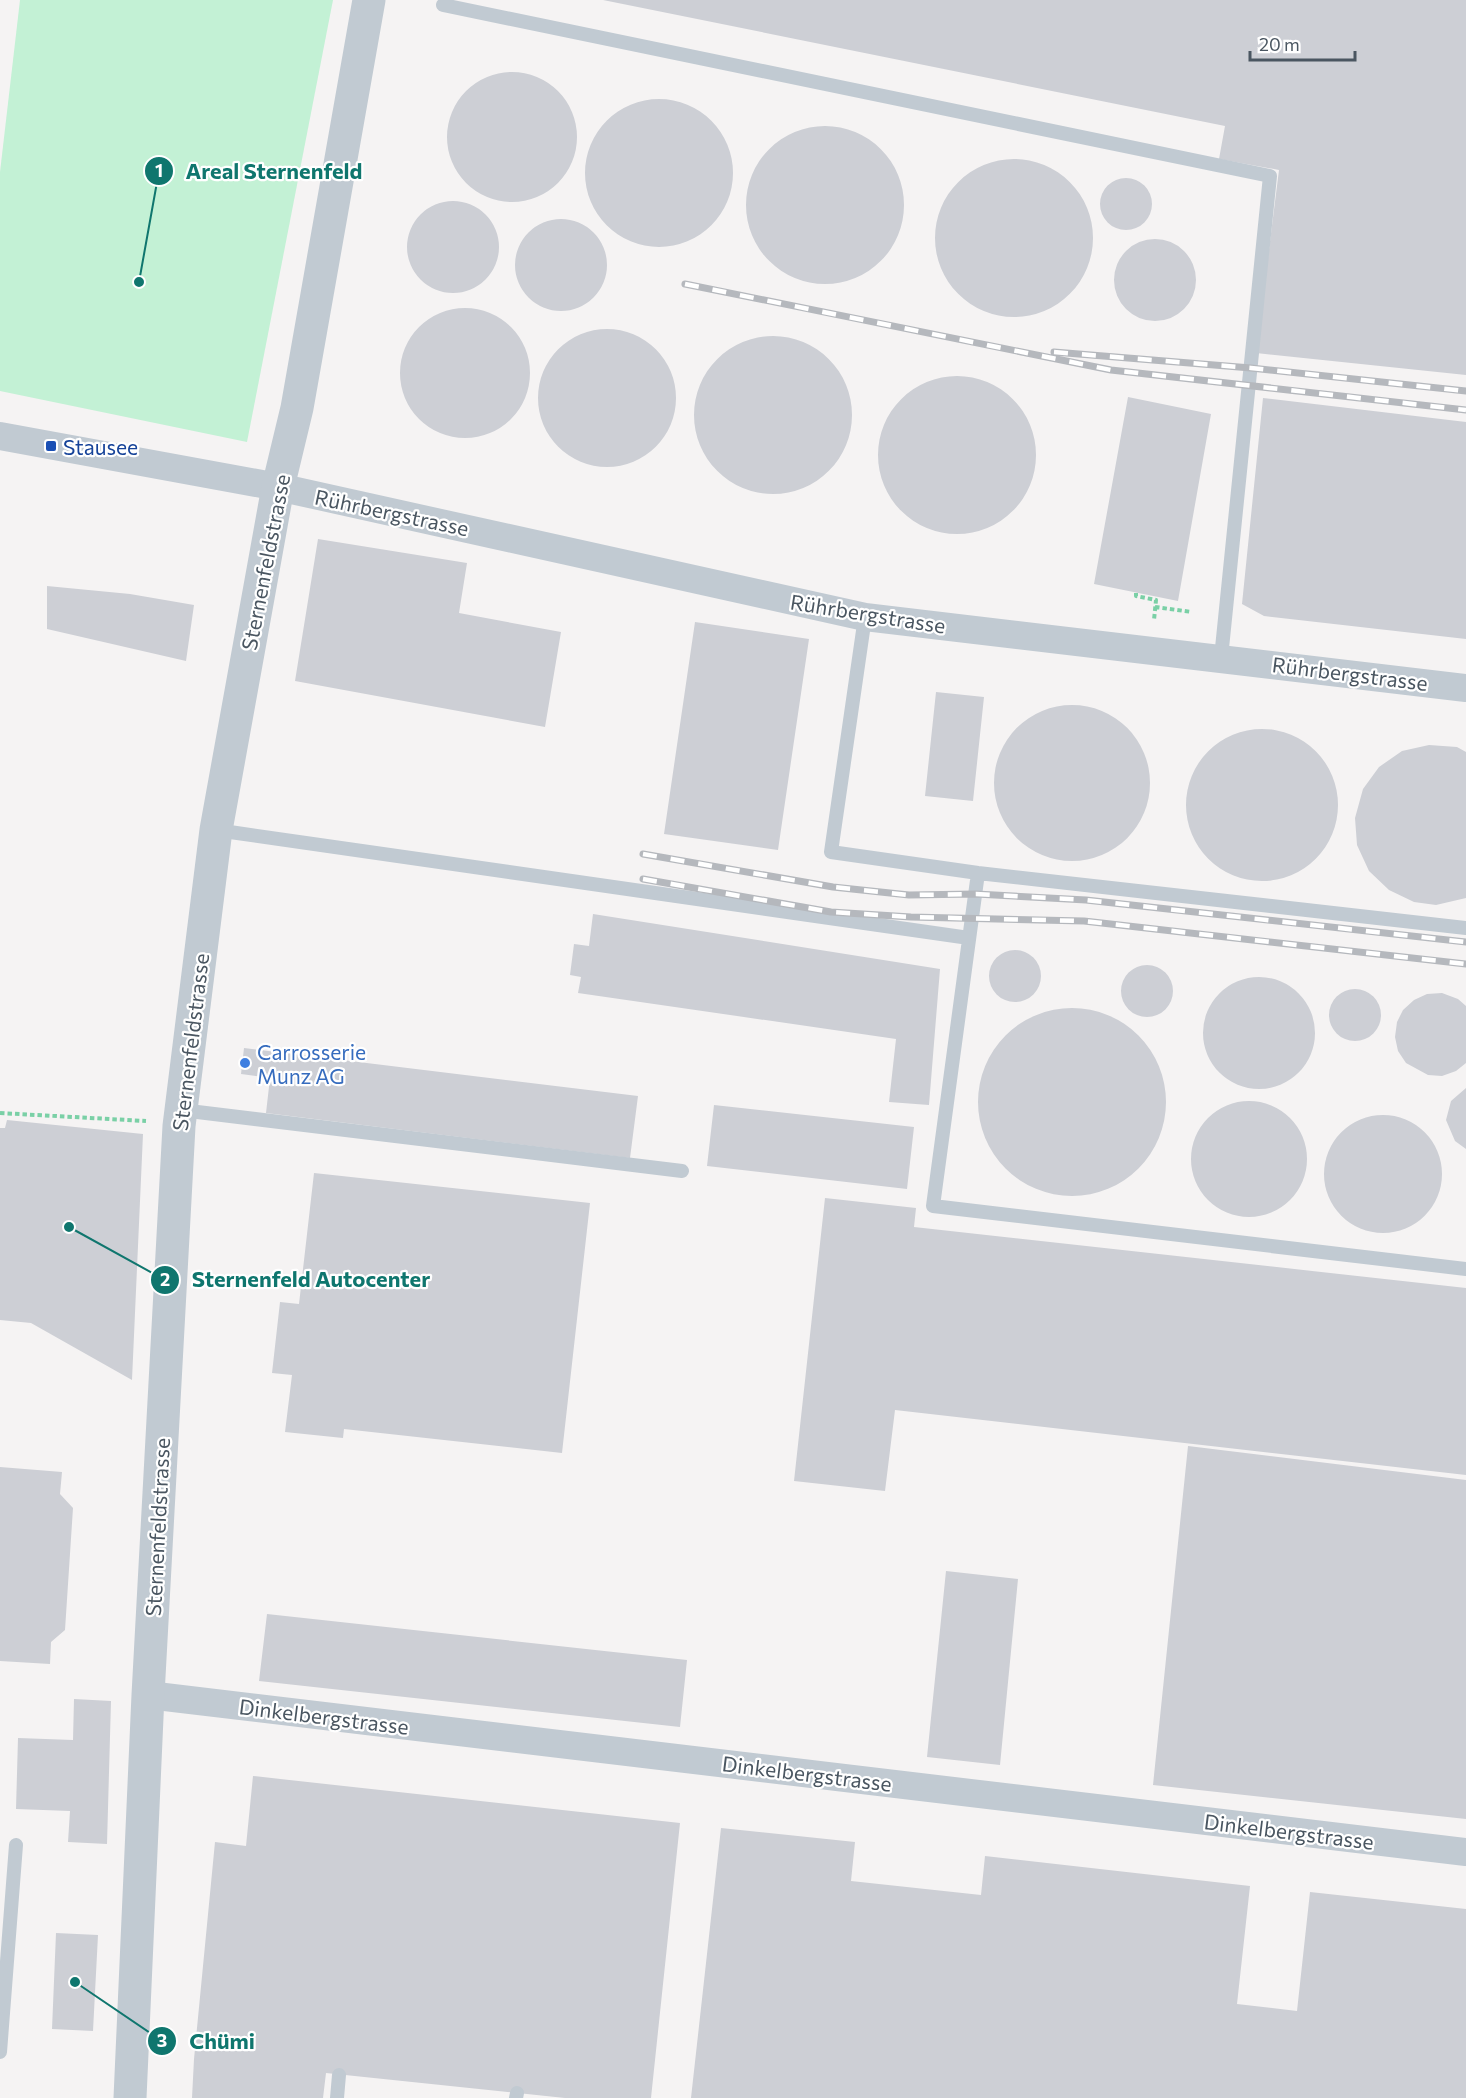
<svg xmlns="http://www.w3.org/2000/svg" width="1466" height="2098" font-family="Commissioner,sans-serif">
<rect width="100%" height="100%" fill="#f5f3f3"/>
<path fill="#c3f1d5" d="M 20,0 L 333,0 L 247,442 L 0,391 L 0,172 Z"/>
<path fill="#cdcfd5" d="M 603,0 L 1466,0 L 1466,375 L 1256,353 L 1279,170 L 1219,159 L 1225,126 Z
M447 137a65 65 0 1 1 130 0a65 65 0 1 1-130 0Z
M585 173a74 74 0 1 1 148 0a74 74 0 1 1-148 0Z
M746 205a79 79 0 1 1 158 0a79 79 0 1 1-158 0Z
M935 238a79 79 0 1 1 158 0a79 79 0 1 1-158 0Z
M1100 204a26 26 0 1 1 52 0a26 26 0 1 1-52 0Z
M407 247a46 46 0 1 1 92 0a46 46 0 1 1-92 0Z
M515 265a46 46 0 1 1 92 0a46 46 0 1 1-92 0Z
M1114 280a41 41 0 1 1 82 0a41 41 0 1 1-82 0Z
M400 373a65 65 0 1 1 130 0a65 65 0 1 1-130 0Z
M538 398a69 69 0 1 1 138 0a69 69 0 1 1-138 0Z
M694 415a79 79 0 1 1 158 0a79 79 0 1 1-158 0Z
M878 455a79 79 0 1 1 158 0a79 79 0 1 1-158 0Z
M 1128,397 L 1211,414 L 1178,601 L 1094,584 Z
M 1263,398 L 1466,422 L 1466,639 L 1264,616 L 1242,604 Z
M 318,539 L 467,563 L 459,613 L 561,632 L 545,727 L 295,681 Z
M 47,586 L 130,594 L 194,605 L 186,661 L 47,629 Z
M 695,622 L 809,639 L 778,850 L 664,834 Z
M 936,692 L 984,697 L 973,801 L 925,796 Z
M994 783a78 78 0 1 1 156 0a78 78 0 1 1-156 0Z
M1186 805a76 76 0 1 1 152 0a76 76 0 1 1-152 0Z
M 1429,745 L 1457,747 L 1466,752 L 1466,898 L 1436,905 L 1414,902 L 1389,890 L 1369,871 L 1357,845 L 1355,818 L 1363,789 L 1379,767 L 1402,751 Z
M 593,914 L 940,969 L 929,1105 L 889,1102 L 896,1039 L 578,993 L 581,977 L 570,975 L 574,944 L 589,946 Z
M989 976a26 26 0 1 1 52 0a26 26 0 1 1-52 0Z
M1121 991a26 26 0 1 1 52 0a26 26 0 1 1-52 0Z
M1203 1033a56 56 0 1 1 112 0a56 56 0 1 1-112 0Z
M1329 1015a26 26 0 1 1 52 0a26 26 0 1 1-52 0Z
M 1442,993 L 1458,999 L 1466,1006 L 1466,1063 L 1456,1071 L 1442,1076 L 1428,1075 L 1406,1063 L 1398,1051 L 1395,1037 L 1397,1022 L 1403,1010 L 1414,1000 L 1427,994 Z
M978 1102a94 94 0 1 1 188 0a94 94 0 1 1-188 0Z
M 244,1048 L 638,1096 L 630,1158 L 266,1113 L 270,1078 L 241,1074 Z
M 1466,1088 L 1466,1149 L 1455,1141 L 1446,1120 L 1451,1101 Z
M1191 1159a58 58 0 1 1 116 0a58 58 0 1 1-116 0Z
M 714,1105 L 914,1127 L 907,1189 L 707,1166 Z
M1324 1174a59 59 0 1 1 118 0a59 59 0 1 1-118 0Z
M 7,1120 L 143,1134 L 132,1380 L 31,1323 L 0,1320 L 0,1128 L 5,1128 Z
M 314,1173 L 590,1203 L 562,1453 L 344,1429 L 343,1438 L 285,1432 L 292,1375 L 272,1373 L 280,1302 L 299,1304 Z
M 825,1198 L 916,1208 L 914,1227 L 1466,1288 L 1466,1475 L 895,1410 L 885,1491 L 794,1481 Z
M 1188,1446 L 1466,1480 L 1466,1819 L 1153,1785 Z
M 0,1467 L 62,1472 L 60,1494 L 73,1508 L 65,1630 L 51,1642 L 50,1664 L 0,1661 Z
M 946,1571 L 1018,1579 L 1000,1765 L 927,1757 Z
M 267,1614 L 687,1660 L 680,1727 L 259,1681 Z
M 74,1699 L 111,1701 L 107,1844 L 68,1842 L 70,1811 L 16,1809 L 18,1738 L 73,1740 Z
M 253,1776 L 680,1823 L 651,2098 L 565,2098 L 326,2073 L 323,2098 L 192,2098 L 194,2059 L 215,1842 L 246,1846 Z
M 721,1828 L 855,1842 L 851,1881 L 981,1895 L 985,1856 L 1250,1886 L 1237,2004 L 1297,2011 L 1310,1892 L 1466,1909 L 1466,2098 L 691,2098 Z
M 56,1933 L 98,1935 L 93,2031 L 52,2029 Z"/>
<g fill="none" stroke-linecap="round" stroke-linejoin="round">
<path stroke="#7ad0a6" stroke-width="4" stroke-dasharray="4.5 3" stroke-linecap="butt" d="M 1136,593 L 1136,596 L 1156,600 L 1154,620
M 1155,607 L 1192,612
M 0,1113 L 146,1121"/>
<path stroke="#c1cad2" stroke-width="14" d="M 443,5 L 1270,176 L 1221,658
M 865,617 L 831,852 L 978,873 L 1466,928
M 216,830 L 969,938
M 978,873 L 933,1206 L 1466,1269
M 181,1110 L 682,1171
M 0,2052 L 16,1845
M 337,2098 L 339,2075
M 516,2098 L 517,2093"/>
<path stroke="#c1cad2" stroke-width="28" d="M 0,436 L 278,487 L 865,617 L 1466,688
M 148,1695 L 1466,1852"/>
<path stroke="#c1cad2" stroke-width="33" d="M 130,2098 L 148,1695 L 179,1126 L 216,830 L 278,487 L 297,408 L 369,0"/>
<defs>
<path id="rail" d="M 685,284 L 1111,370 L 1466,410
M 1054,352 L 1251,368 L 1466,391
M 643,854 L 833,887 L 909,895 L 976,894 L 1086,900 L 1466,942
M 643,879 L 831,912 L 911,917 L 1084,921 L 1466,964"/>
</defs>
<use href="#rail" stroke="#b5b8bd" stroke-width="7"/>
<use href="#rail" stroke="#fff" stroke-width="4.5" stroke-dasharray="14" stroke-linecap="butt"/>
</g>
<rect fill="#1a4fb4" stroke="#fff" stroke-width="2" x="45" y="440" width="12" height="12" rx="3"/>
<circle fill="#3f7fe0" stroke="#fff" stroke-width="2" cx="245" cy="1063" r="6"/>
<g text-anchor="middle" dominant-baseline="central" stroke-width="4.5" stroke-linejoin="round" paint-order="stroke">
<g font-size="21" fill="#164399" stroke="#fff" text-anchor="start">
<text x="63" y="446">Stausee</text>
</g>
<g font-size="21" fill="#4a5661" stroke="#fff">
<text transform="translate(392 512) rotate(12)">Rührbergstrasse</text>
<text transform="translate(265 562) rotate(-79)">Sternenfeldstrasse</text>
<text transform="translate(868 613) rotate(9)">Rührbergstrasse</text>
<text transform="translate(1350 673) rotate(7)">Rührbergstrasse</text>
<text transform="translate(190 1042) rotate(-83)">Sternenfeldstrasse</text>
<text transform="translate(157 1527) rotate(-87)">Sternenfeldstrasse</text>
<text transform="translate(324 1716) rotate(7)">Dinkelbergstrasse</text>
<text transform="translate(807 1773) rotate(7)">Dinkelbergstrasse</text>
<text transform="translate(1289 1831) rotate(7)">Dinkelbergstrasse</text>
</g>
<g font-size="21" fill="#366cbe" stroke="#fff" text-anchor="start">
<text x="257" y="1051">Carrosserie<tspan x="257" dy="24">Munz AG</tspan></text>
</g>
</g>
<path fill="none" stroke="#0f766e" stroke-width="2" d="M139 282L159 171M69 1227L165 1280M75 1982L162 2041"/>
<g fill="#0f766e" stroke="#fff" stroke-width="2">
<circle cx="139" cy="282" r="6"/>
<circle cx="69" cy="1227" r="6"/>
<circle cx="75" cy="1982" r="6"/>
<circle cx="159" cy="171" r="15"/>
<circle cx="165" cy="1280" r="15"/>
<circle cx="162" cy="2041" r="15"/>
</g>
<g font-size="18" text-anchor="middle" font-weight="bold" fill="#fff">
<text x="159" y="177">1</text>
<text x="165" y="1286">2</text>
<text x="162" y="2047">3</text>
</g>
<g font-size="22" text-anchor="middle" font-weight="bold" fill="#0f766e" stroke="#fff" stroke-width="4.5" stroke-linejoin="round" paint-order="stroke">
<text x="274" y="179">Areal Sternenfeld</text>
<text x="311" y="1287">Sternenfeld Autocenter</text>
<text x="222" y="2049">Chümi</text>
</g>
<path d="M1250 51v9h105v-9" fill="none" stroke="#4a5661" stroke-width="3"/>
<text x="1259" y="51" font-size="18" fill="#4a5661" stroke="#ffffff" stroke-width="4.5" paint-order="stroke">20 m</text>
</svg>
